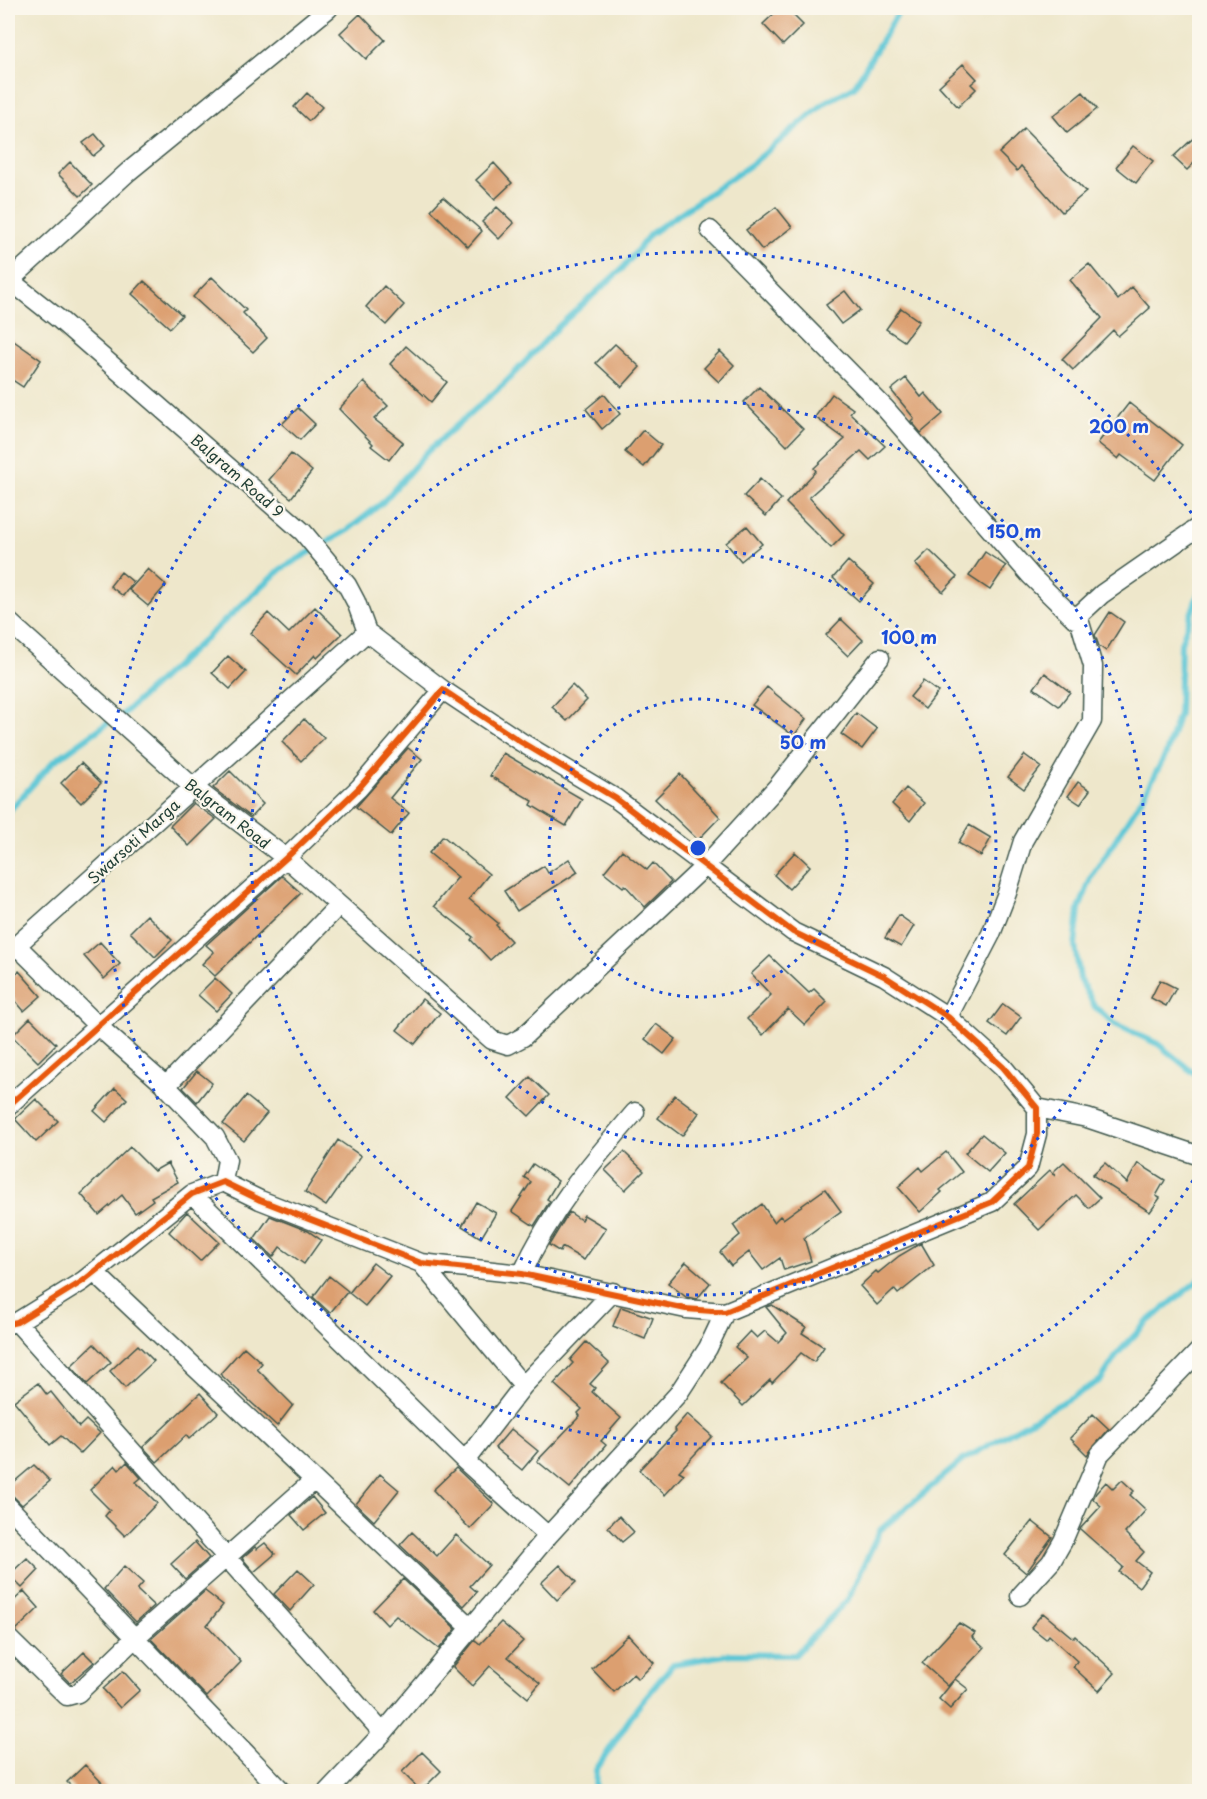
<svg xmlns="http://www.w3.org/2000/svg" width="1207" height="1799" font-family="'Playpen Sans',sans-serif">
<rect width="100%" height="100%" fill="#fbf7ec"/>
<filter id="ink" filterUnits="userSpaceOnUse"><feTurbulence type="fractalNoise" baseFrequency=".0167" numOctaves="2"/><feDisplacementMap in="SourceGraphic" scale="12" xChannelSelector="R" yChannelSelector="G"/><feConvolveMatrix kernelMatrix="1 2 1 2 8 2 1 2 1" color-interpolation-filters="sRGB"/></filter>
<filter id="wash" filterUnits="userSpaceOnUse"><feTurbulence type="fractalNoise" baseFrequency=".008" numOctaves="4" result="noise"/><feDisplacementMap in="SourceGraphic" scale="24" xChannelSelector="R" yChannelSelector="G"/><feGaussianBlur stdDeviation="1.35" result="paint"/><feColorMatrix in="noise" values="0 0 0 0 0 0 0 0 0 0 0 0 0 0 0 0 0 1.4 0 .05"/><feComposite in="paint" operator="in"/></filter>
<g filter="url(#wash)">
<rect width="100%" height="100%" fill="#eee7cb"/>
<g fill="none" stroke-linecap="round" stroke-linejoin="round">
<path stroke="#5bc6d5" stroke-width="6" d="M 1200,589 L 1181,643 L 1179,713 L 1166,754 L 1144,795 L 1092,876 L 1079,909 L 1075,946 L 1080,979 L 1095,1007 L 1115,1024 L 1158,1044 L 1200,1078
M 122,715 L 281,569 L 348,530 L 382,503 L 428,451 L 504,384 L 560,325 L 624,267 L 650,234 L 752,164 L 826,102 L 854,87 L 901,8
M 8,812 L 53,762 L 109,722
M 595,1792 L 596,1770 L 637,1708 L 673,1664 L 732,1654 L 795,1655 L 848,1599 L 880,1530 L 963,1460 L 1101,1380 L 1118,1353 L 1146,1323 L 1200,1279"/>
</g>
<g id="blocks">
<path fill="#dc9f6f" d="M 780,8 L 786,8 L 803,25 L 783,45 L 763,24 Z
M 360,14 L 385,40 L 366,59 L 340,33 Z
M 963,64 L 977,79 L 971,84 L 976,89 L 958,107 L 939,86 Z
M 1083,92 L 1097,109 L 1067,133 L 1053,116 Z
M 307,93 L 322,107 L 309,121 L 294,107 Z
M 1024,129 L 1086,192 L 1062,212 L 1021,166 L 1017,171 L 999,153 Z
M 1200,132 L 1200,157 L 1187,170 L 1173,157 Z
M 95,134 L 105,146 L 93,156 L 83,143 Z
M 1133,146 L 1153,161 L 1136,183 L 1116,167 Z
M 70,162 L 92,185 L 80,196 L 58,174 Z
M 494,163 L 512,183 L 495,199 L 476,180 Z
M 443,197 L 482,231 L 468,247 L 431,210 Z
M 497,207 L 514,223 L 499,239 L 482,222 Z
M 776,207 L 792,227 L 762,250 L 746,230 Z
M 1089,264 L 1118,300 L 1132,287 L 1150,308 L 1118,336 L 1113,330 L 1073,370 L 1062,359 L 1102,318 L 1070,280 Z
M 212,277 L 246,310 L 243,313 L 267,338 L 253,352 L 193,297 Z
M 144,281 L 182,315 L 170,328 L 132,294 Z
M 384,286 L 404,305 L 386,325 L 366,307 Z
M 845,291 L 860,310 L 841,324 L 826,305 Z
M 901,308 L 919,321 L 904,341 L 886,329 Z
M 8,337 L 41,360 L 23,387 L 8,377 Z
M 615,344 L 640,367 L 622,387 L 596,363 Z
M 406,346 L 447,382 L 431,402 L 390,364 Z
M 720,351 L 734,365 L 719,382 L 704,368 Z
M 906,378 L 921,397 L 925,393 L 943,414 L 921,433 L 911,421 L 914,418 L 891,390 Z
M 364,382 L 388,406 L 374,419 L 403,442 L 389,460 L 371,446 L 373,444 L 339,409 Z
M 759,387 L 803,429 L 787,446 L 744,402 Z
M 604,394 L 620,414 L 602,429 L 586,409 Z
M 832,394 L 853,409 L 850,413 L 885,446 L 870,460 L 861,451 L 809,497 L 844,535 L 831,548 L 786,503 L 816,471 L 814,468 L 845,439 L 815,417 Z
M 1129,403 L 1182,445 L 1155,480 L 1121,455 L 1118,459 L 1098,443 Z
M 298,408 L 315,424 L 300,440 L 282,424 Z
M 643,430 L 661,445 L 644,467 L 625,452 Z
M 291,454 L 312,471 L 291,498 L 269,480 Z
M 760,479 L 781,499 L 766,516 L 744,496 Z
M 747,526 L 762,544 L 741,561 L 726,543 Z
M 929,550 L 957,577 L 943,592 L 915,564 Z
M 985,552 L 1006,566 L 990,590 L 969,576 Z
M 848,561 L 874,584 L 859,601 L 833,578 Z
M 148,569 L 166,585 L 148,606 L 129,590 Z
M 121,572 L 133,582 L 123,596 L 110,586 Z
M 315,607 L 342,634 L 317,658 L 315,655 L 296,675 L 250,633 L 268,613 L 289,633 Z
M 1110,612 L 1124,622 L 1106,651 L 1099,646 L 1095,635 Z
M 841,619 L 863,640 L 848,656 L 826,635 Z
M 228,656 L 246,672 L 230,689 L 212,673 Z
M 1045,673 L 1070,692 L 1059,706 L 1034,688 Z
M 923,681 L 938,692 L 925,709 L 910,697 Z
M 572,685 L 587,700 L 567,721 L 552,707 Z
M 767,687 L 806,719 L 794,736 L 752,705 Z
M 856,713 L 877,729 L 862,749 L 841,734 Z
M 304,719 L 324,738 L 301,761 L 282,742 Z
M 408,748 L 422,759 L 390,798 L 409,813 L 391,835 L 356,807 Z
M 503,753 L 582,799 L 566,826 L 531,805 L 533,801 L 490,776 Z
M 1025,755 L 1041,767 L 1024,789 L 1008,777 Z
M 81,763 L 101,783 L 81,803 L 61,783 Z
M 230,771 L 263,804 L 251,817 L 213,788 Z
M 680,774 L 720,817 L 698,840 L 655,799 Z
M 1078,782 L 1090,790 L 1080,804 L 1068,796 Z
M 906,788 L 924,803 L 910,821 L 892,804 Z
M 193,803 L 216,819 L 189,846 L 170,826 Z
M 969,825 L 991,838 L 981,856 L 958,843 Z
M 443,836 L 489,874 L 469,899 L 498,923 L 496,925 L 511,941 L 490,960 L 471,940 L 473,937 L 434,906 L 458,877 L 429,853 Z
M 622,850 L 647,870 L 653,863 L 671,882 L 645,907 L 625,885 L 623,887 L 604,872 Z
M 795,852 L 810,866 L 789,889 L 774,875 Z
M 569,859 L 578,872 L 517,911 L 504,891 L 544,866 L 548,873 Z
M 282,876 L 301,893 L 215,976 L 202,964 L 214,952 L 206,945 Z
M 147,915 L 172,940 L 155,957 L 130,932 Z
M 899,915 L 914,926 L 901,947 L 885,938 Z
M 100,942 L 120,964 L 104,979 L 84,956 Z
M 770,956 L 809,993 L 814,989 L 827,1002 L 805,1025 L 788,1009 L 763,1035 L 747,1019 L 771,995 L 751,974 Z
M 19,971 L 41,996 L 24,1011 L 8,992 L 8,981 Z
M 215,978 L 232,994 L 216,1011 L 198,995 Z
M 1160,980 L 1176,988 L 1166,1006 L 1151,998 Z
M 422,999 L 440,1013 L 415,1044 L 397,1030 Z
M 1003,1004 L 1021,1017 L 1007,1036 L 989,1023 Z
M 30,1018 L 56,1044 L 38,1062 L 12,1036 Z
M 656,1024 L 676,1039 L 664,1054 L 645,1039 Z
M 197,1071 L 212,1083 L 197,1102 L 183,1088 Z
M 530,1077 L 549,1095 L 529,1116 L 510,1098 Z
M 115,1088 L 127,1099 L 106,1122 L 94,1111 Z
M 675,1095 L 699,1113 L 682,1136 L 658,1118 Z
M 246,1096 L 267,1113 L 244,1141 L 223,1124 Z
M 36,1099 L 58,1121 L 36,1142 L 15,1119 Z
M 982,1134 L 1005,1153 L 988,1172 L 965,1153 Z
M 338,1140 L 361,1156 L 326,1206 L 305,1192 Z
M 130,1147 L 154,1171 L 168,1163 L 178,1182 L 151,1197 L 153,1200 L 135,1213 L 122,1195 L 99,1215 L 81,1194 Z
M 624,1152 L 644,1171 L 625,1190 L 605,1170 Z
M 946,1152 L 962,1172 L 940,1190 L 942,1192 L 920,1212 L 898,1187 L 920,1167 L 923,1171 Z
M 1064,1162 L 1100,1198 L 1089,1208 L 1076,1195 L 1039,1230 L 1014,1204 L 1050,1170 L 1055,1176 L 1054,1171 Z
M 1105,1163 L 1127,1183 L 1138,1163 L 1165,1180 L 1156,1196 L 1160,1198 L 1150,1212 L 1092,1175 Z
M 533,1164 L 558,1181 L 547,1199 L 550,1201 L 534,1226 L 512,1211 L 531,1182 L 524,1177 Z
M 825,1189 L 841,1211 L 804,1238 L 811,1261 L 784,1270 L 780,1258 L 763,1270 L 749,1252 L 731,1266 L 720,1252 L 740,1235 L 733,1225 L 762,1204 L 774,1222 L 780,1216 L 783,1219 Z
M 476,1202 L 496,1213 L 481,1238 L 462,1226 Z
M 187,1212 L 219,1242 L 200,1261 L 169,1232 Z
M 569,1212 L 581,1220 L 584,1215 L 606,1228 L 584,1260 L 562,1247 L 560,1252 L 549,1245 Z
M 270,1216 L 308,1231 L 321,1240 L 304,1264 L 280,1247 L 273,1257 L 254,1239 Z
M 921,1243 L 934,1265 L 898,1294 L 894,1289 L 877,1305 L 860,1286 L 876,1271 L 878,1273 L 899,1256 Z
M 686,1262 L 710,1283 L 697,1299 L 686,1297 L 668,1283 Z
M 373,1263 L 390,1276 L 365,1306 L 349,1293 Z
M 329,1276 L 348,1291 L 330,1313 L 313,1297 Z
M 772,1305 L 806,1327 L 802,1333 L 824,1347 L 814,1362 L 801,1353 L 772,1383 L 770,1380 L 743,1406 L 721,1383 L 747,1358 L 735,1347 L 750,1331 L 757,1338 L 765,1331 L 778,1342 L 787,1333 L 766,1307 Z
M 621,1307 L 653,1318 L 645,1339 L 613,1326 Z
M 586,1342 L 609,1363 L 590,1384 L 595,1388 L 592,1392 L 621,1418 L 601,1441 L 606,1445 L 570,1488 L 537,1461 L 580,1416 L 578,1413 L 582,1409 L 554,1384 L 573,1363 L 570,1360 Z
M 94,1344 L 111,1362 L 87,1384 L 71,1366 Z
M 138,1345 L 154,1361 L 125,1388 L 110,1371 Z
M 244,1347 L 262,1363 L 257,1369 L 293,1405 L 277,1426 L 220,1374 Z
M 38,1383 L 47,1395 L 51,1392 L 79,1427 L 86,1420 L 100,1433 L 80,1454 L 61,1436 L 50,1445 L 14,1401 Z
M 200,1393 L 218,1413 L 189,1439 L 186,1435 L 157,1462 L 143,1447 Z
M 687,1414 L 712,1436 L 679,1471 L 684,1474 L 665,1495 L 639,1470 L 676,1431 L 674,1429 Z
M 1093,1414 L 1109,1429 L 1087,1455 L 1070,1438 Z
M 511,1429 L 538,1451 L 522,1470 L 495,1448 Z
M 127,1462 L 141,1478 L 136,1482 L 157,1503 L 125,1536 L 105,1516 L 110,1510 L 90,1490 L 115,1465 L 119,1470 Z
M 34,1465 L 50,1481 L 22,1505 L 8,1491 L 8,1487 Z
M 456,1468 L 494,1504 L 470,1529 L 433,1490 Z
M 380,1474 L 399,1490 L 374,1521 L 356,1504 Z
M 1122,1480 L 1134,1491 L 1130,1495 L 1146,1510 L 1125,1533 L 1144,1552 L 1136,1561 L 1150,1572 L 1139,1587 L 1119,1572 L 1123,1567 L 1080,1529 L 1101,1506 L 1093,1499 L 1096,1493 L 1106,1482 L 1113,1489 Z
M 312,1497 L 325,1513 L 304,1530 L 291,1515 Z
M 619,1516 L 634,1532 L 622,1542 L 608,1527 Z
M 1032,1521 L 1052,1537 L 1026,1573 L 1005,1555 Z
M 412,1532 L 437,1556 L 456,1535 L 489,1565 L 470,1586 L 477,1592 L 464,1606 L 400,1545 Z
M 195,1542 L 209,1558 L 185,1579 L 171,1564 Z
M 265,1543 L 275,1554 L 254,1572 L 242,1558 L 255,1547 L 257,1549 Z
M 27,1558 L 39,1570 L 22,1588 L 9,1575 Z
M 560,1565 L 576,1582 L 557,1600 L 541,1583 Z
M 124,1566 L 143,1583 L 137,1590 L 154,1606 L 136,1622 L 104,1589 Z
M 298,1569 L 314,1584 L 290,1611 L 274,1594 Z
M 403,1579 L 456,1629 L 439,1649 L 396,1616 L 387,1625 L 373,1610 Z
M 24,1591 L 39,1608 L 16,1630 L 8,1621 L 8,1606 Z
M 205,1591 L 223,1605 L 207,1625 L 241,1662 L 207,1697 L 151,1639 Z
M 1043,1613 L 1073,1638 L 1075,1636 L 1115,1673 L 1099,1691 L 1073,1667 L 1077,1661 L 1049,1635 L 1046,1639 L 1031,1627 Z
M 501,1622 L 523,1641 L 508,1657 L 540,1683 L 528,1698 L 490,1666 L 472,1686 L 453,1667 L 475,1640 L 480,1644 Z
M 959,1623 L 975,1633 L 972,1637 L 984,1648 L 948,1686 L 922,1663 Z
M 628,1635 L 654,1663 L 638,1679 L 633,1674 L 614,1692 L 592,1669 Z
M 84,1652 L 94,1662 L 70,1683 L 61,1674 Z
M 123,1671 L 140,1690 L 120,1708 L 103,1689 Z
M 955,1679 L 968,1689 L 950,1709 L 939,1699 Z
M 422,1752 L 441,1771 L 421,1791 L 402,1772 Z
M 85,1765 L 110,1791 L 76,1791 L 67,1782 Z"/>
</g>
</g>
<g filter="url(#ink)">
<use href="#blocks" fill-opacity="0" stroke="#3e564b" stroke-width="1.5"/>
<g fill="none" stroke-linecap="round" stroke-linejoin="round">
<defs>
<path id="street" d="M 710,230 L 884,407 L 1031,576 L 1075,619 L 1102,594 L 1200,526
M 8,279 L 60,320 L 303,532 L 347,585 L 356,602 L 367,632 L 443,690
M 8,282 L 128,172 L 329,8
M 8,621 L 193,787 L 286,858 L 492,1040 L 508,1045 L 523,1037 L 705,866 L 777,787 L 880,658
M 16,945 L 99,1027 L 166,1086 L 215,1137 L 227,1160 L 223,1182
M 8,953 L 367,632
M 948,1017 L 991,934 L 1007,893 L 1023,841 L 1092,721 L 1093,666 L 1078,616
M 166,1086 L 339,905
M 8,1106 L 286,858 L 359,788 L 443,690 L 521,742 L 615,798 L 793,932 L 884,976 L 948,1017 L 1003,1067 L 1037,1108 L 1037,1134 L 1028,1168 L 992,1202 L 725,1312 L 686,1309 L 522,1274 L 421,1263 L 260,1200 L 223,1182 L 192,1194 L 83,1281 L 17,1322 L 8,1324
M 1037,1108 L 1087,1118 L 1200,1156
M 192,1194 L 465,1461 L 548,1536
M 421,1263 L 523,1386 L 613,1292
M 94,1272 L 471,1628
M 522,1274 C 549,1212 591,1163 635,1112
M 17,1322 L 383,1733
M 465,1461 L 523,1386
M 8,1506 L 283,1792
M 1020,1596 L 1051,1562 L 1063,1541 L 1100,1454 L 1200,1350
M 8,1638 L 67,1696 L 78,1693 L 135,1638 L 314,1480
M 327,1792 L 383,1733 L 548,1536 L 678,1394 L 708,1348 L 725,1312"/>
</defs>
<use href="#street" stroke="#3e564b" stroke-width="21"/>
<use href="#street" stroke="#fff" stroke-width="18"/>
<defs>
<path id="cycleway" d="M 8,1106 L 286,858 L 359,788 L 443,690 L 521,742 L 615,798 L 793,932 L 884,976 L 948,1017 L 1003,1067 L 1037,1108 L 1037,1134 L 1028,1168 L 992,1202 L 725,1312 L 686,1309 L 522,1274 L 421,1263 L 260,1200 L 223,1182 L 192,1194 L 83,1281 L 17,1322 L 8,1324"/>
</defs>
<use href="#cycleway" stroke="#fbf7ec" stroke-width="10"/>
<use href="#cycleway" stroke="#e8590c" stroke-width="6"/>
</g>
</g>
<g fill="none" stroke="#1d4ed8" stroke-width="3" stroke-dasharray="3 6">
<circle cx="698" cy="848" r="149"/>
<circle cx="698" cy="848" r="298"/>
<circle cx="698" cy="848" r="447"/>
<path d="M1198 1173A596 596 0 1 1 1198 523"/>
</g>
<g text-anchor="middle" dominant-baseline="central" stroke-width="4.5" stroke-linejoin="round" paint-order="stroke">
<g font-size="15" fill="#1f3d34" stroke="#fbf7ec">
<text transform="translate(238 475) rotate(41)">Balgram Road 9</text>
<text transform="translate(228 813) rotate(38)">Balgram Road</text>
<text transform="translate(133 841) rotate(-42)">Swarsoti Marga</text>
</g>
</g>
<circle cx="698" cy="848" r="9" fill="#1d4ed8" stroke="#fbf7ec" stroke-width="3"/>
<g font-size="18" text-anchor="middle" font-weight="bold" fill="#1d4ed8" stroke="#fbf7ec" stroke-width="4.5" stroke-linejoin="round" paint-order="stroke">
<text x="1119" y="433">200 m</text>
<text x="1014" y="538">150 m</text>
<text x="909" y="644">100 m</text>
<text x="803" y="749">50 m</text>
</g>
<rect width="1207" height="1799" fill="none" stroke="#fbf7ec" stroke-width="30"/>
</svg>
